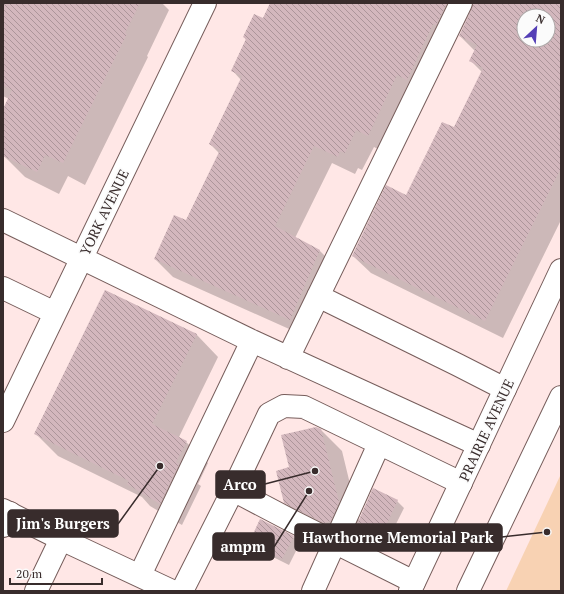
<svg xmlns="http://www.w3.org/2000/svg" width="564" height="594" font-family="'PT Serif',serif">
<defs>
<pattern id="building-back-hatch" width="6" height="6" patternUnits="userSpaceOnUse"><rect width="6" height="6" fill="#d3b7bd"/><path d="M-1 5l2 2M0 0l6 6M5-1l2 2" fill="none" stroke="#ac959a"/></pattern>
</defs>
<rect width="100%" height="100%" fill="#ffe7e6"/>
<path fill="#f8d2b3" d="M 561,474 L 561,591 L 506,591 Z"/>
<path fill="#0003" fill-rule="evenodd" d="M 3,3 L 162,3 L 169,10 L 147,56 L 148,57 L 85,185 L 68,176 L 59,194 L 25,177 L 3,155 L 3,111 L 9,99 L 3,96 Z
M 272,3 L 561,3 L 561,220 L 503,338 L 371,273 L 353,256 L 406,196 L 454,128 L 482,72 L 471,61 L 475,51 L 460,36 L 472,10 L 467,15 L 386,153 L 374,147 L 362,170 L 358,168 L 355,174 L 332,163 L 295,238 L 319,250 L 337,268 L 307,337 L 173,277 L 155,259 L 187,222 L 220,154 L 210,144 L 241,80 L 232,70 L 246,40 L 244,37 L 263,19 ZM 524,16 L 548,16 L 548,40 L 524,40 Z
M 106,291 L 197,335 L 218,357 L 179,437 L 186,442 L 208,463 L 198,484 L 201,486 L 182,525 L 150,506 L 142,497 L 58,456 L 36,434 Z
M 321,430 L 342,451 L 359,521 L 397,501 L 404,508 L 388,540 L 365,529 L 360,523 L 352,542 L 306,523 L 285,502 L 290,468 Z
M 293,537 L 300,543 L 289,565 L 257,549 L 250,543 Z"/>
<path fill="url(#building-back-hatch)" fill-rule="evenodd" d="M 3,3 L 140,3 L 125,33 L 127,34 L 63,163 L 45,155 L 37,172 L 3,156 L 3,109 L 12,90 L 3,85 Z
M 270,3 L 447,3 L 436,25 L 433,24 L 407,80 L 397,75 L 368,136 L 356,130 L 345,153 L 340,151 L 338,157 L 314,146 L 275,226 L 320,250 L 290,320 L 154,259 L 174,215 L 186,220 L 220,150 L 209,144 L 242,76 L 231,71 L 246,39 L 243,37 L 254,14 L 263,18 Z
M 473,3 L 561,3 L 561,168 L 485,321 L 352,256 L 386,185 L 406,195 L 442,122 L 454,127 L 483,68 L 469,61 L 477,45 L 459,36 L 472,8 ZM 524,16 L 548,16 L 548,40 L 524,40 Z
M 105,290 L 197,334 L 152,424 L 187,441 L 176,462 L 179,464 L 160,504 L 127,484 L 129,481 L 34,434 Z
M 316,427 L 321,429 L 339,502 L 331,521 L 324,523 L 284,503 L 276,471 L 289,467 L 281,435 Z
M 373,488 L 398,500 L 382,534 L 358,522 Z
M 260,519 L 294,536 L 282,559 L 249,543 Z"/>
<g fill="none" stroke-linecap="round" stroke-linejoin="round">
<defs>
<path id="minor" d="M 3,220 L 252,341 L 479,445
M 3,288 L 55,313
M 318,296 L 458,365 L 505,389
M 288,358 L 461,3
M 3,421 L 205,3
M 233,490 L 292,521 L 414,582
M 3,526 L 10,513
M 140,575 L 252,341
M 36,591 L 61,539
M 182,591 L 233,490 L 269,414 L 284,406 L 304,407 L 461,483
M 313,591 L 379,444"/>
<path id="major" d="M 3,510 L 61,539 L 172,591
M 410,591 L 561,270
M 468,591 L 561,397"/>
</defs>
<use href="#minor" stroke="#765d5b" stroke-width="24"/>
<use href="#major" stroke="#765d5b" stroke-width="24"/>
<use href="#minor" stroke="#fff" stroke-width="22"/>
<use href="#major" stroke="#fff" stroke-width="22"/>
</g>
<g text-anchor="middle" dominant-baseline="central" stroke-width="3.5" stroke-linejoin="round" paint-order="stroke">
<g font-size="14" fill="#382c2c" stroke="#fbfbfb">
<text transform="translate(104 212) rotate(-64)">YORK AVENUE</text>
<text transform="translate(486 430) rotate(-65)">PRAIRIE AVENUE</text>
</g>
</g>
<path fill="none" stroke="#382c2c" stroke-width="1.5" d="M315 471L265 484M160 466L118 524M547 532L502 537M309 491L274 547"/>
<g fill="#382c2c" stroke="#fbfbfb" stroke-width="1.5">
<circle cx="315" cy="471" r="4"/>
<circle cx="160" cy="466" r="4"/>
<circle cx="547" cy="532" r="4"/>
<circle cx="309" cy="491" r="4"/>
</g>
<g fill="#382c2c" stroke="#382c2c" stroke-width="1.5">
<rect x="216" y="471" width="49" height="27" rx="4"/>
<rect x="8" y="510" width="110" height="27" rx="4"/>
<rect x="295" y="524" width="207" height="27" rx="4"/>
<rect x="213" y="533" width="61" height="27" rx="4"/>
</g>
<g font-size="15" text-anchor="middle" font-weight="bold" fill="#fff">
<text x="240" y="490">Arco</text>
<text x="63" y="529">Jim's Burgers</text>
<text x="398" y="543">Hawthorne Memorial Park</text>
<text x="243" y="552">ampm</text>
</g>
<rect width="564" height="594" fill="none" stroke="#382c2c" stroke-width="8"/>
<g transform="translate(536 28) rotate(26)"><circle r="19" fill="#fbfbfb" stroke="#ada8a8"/>
<path d="M0-3L7 15L0 10L-7 15Z" fill="#543fb6"/>
<text y="-6" font-size="11" font-weight="bold" text-anchor="middle" fill="#382c2c">N</text>
</g>
<path d="M10 578v6h92v-6" fill="none" stroke="#382c2c" stroke-width="2"/>
<text x="16" y="578" font-size="12" fill="#382c2c" stroke="#fbfbfb" stroke-width="3" paint-order="stroke">20 m</text>
</svg>
